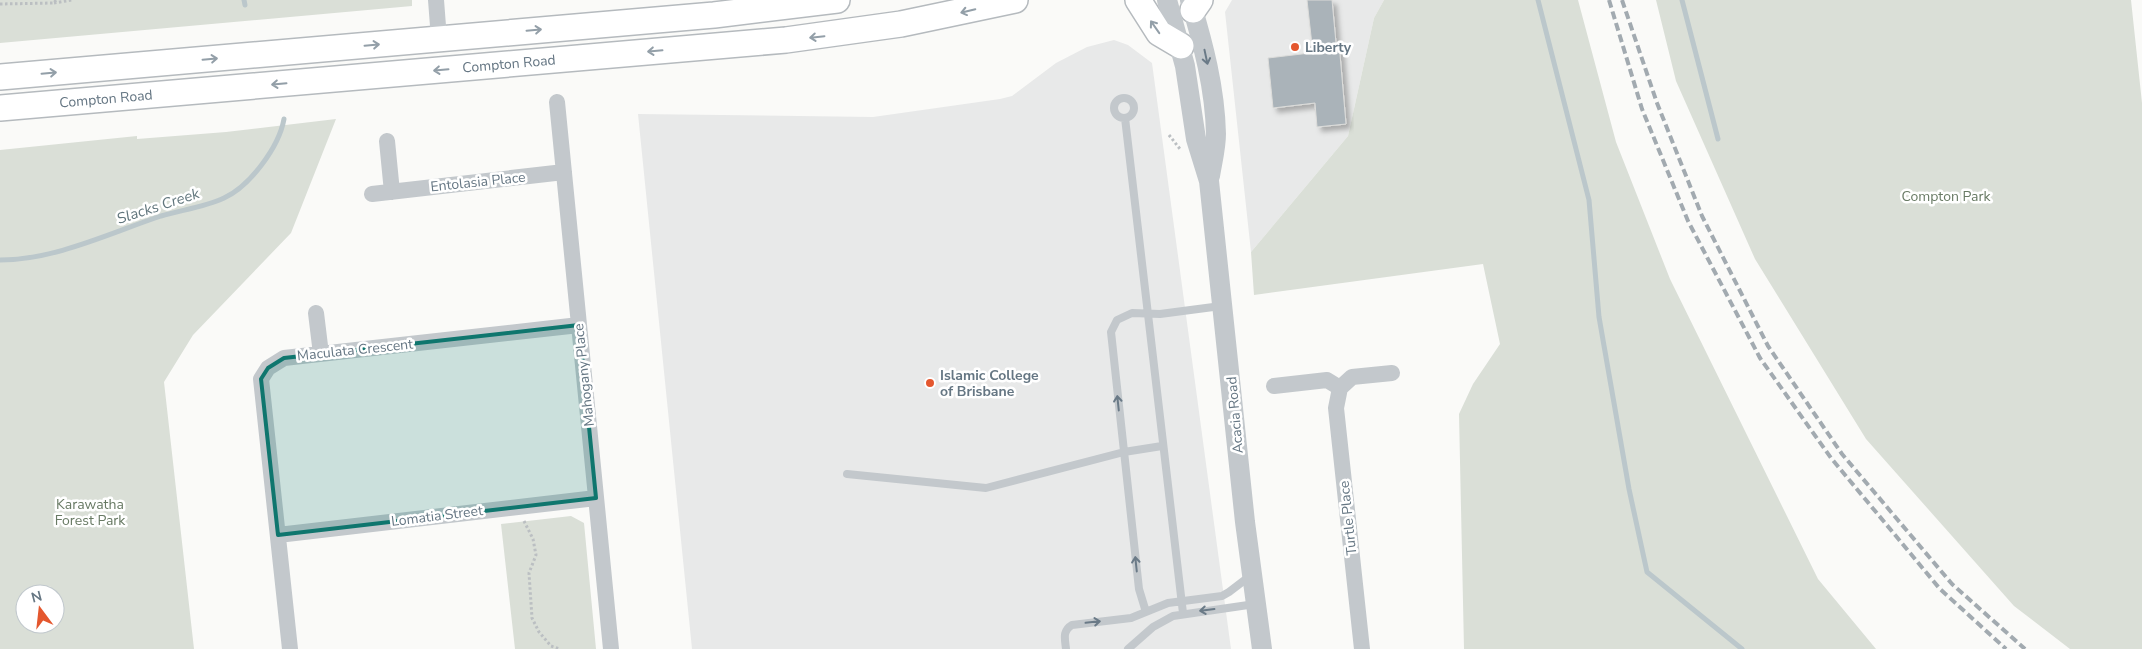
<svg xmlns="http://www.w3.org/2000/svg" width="2142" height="649" font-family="'Nunito Sans',sans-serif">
<defs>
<filter id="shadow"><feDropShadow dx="4.5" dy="4.5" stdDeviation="2.5" flood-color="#0004"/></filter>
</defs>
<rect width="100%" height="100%" fill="#fafaf8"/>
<path fill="#e8e9e9" d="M 1232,0 L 1384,0 L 1374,18 L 1348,136 L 1251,252 L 1225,12 Z
M 1114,40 L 1128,45 L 1152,63 L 1231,649 L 692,649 L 638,114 L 873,117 L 1000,99 L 1012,96 L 1056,63 L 1087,47 Z"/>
<path fill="#dadfd7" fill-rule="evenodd" d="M 0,0 L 412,0 L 412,6 L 0,43 Z
M 1384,0 L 1578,0 L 1616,142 L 1670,279 L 1818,579 L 1876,649 L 1464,649 L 1459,414 L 1473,384 L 1500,344 L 1483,264 L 1254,295 L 1251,252 L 1348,136 L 1374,18 Z
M 1656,0 L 2131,0 L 2142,103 L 2142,649 L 2070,649 L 2014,606 L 1866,439 L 1755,259 L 1676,81 Z
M 336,119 L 291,233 L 193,335 L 164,382 L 194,649 L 0,649 L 0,150 L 137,136 L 137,139 L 226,132 ZM 25,594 L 55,594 L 55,624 L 25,624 Z
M 571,516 L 584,523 L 596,649 L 515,649 L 501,524 Z"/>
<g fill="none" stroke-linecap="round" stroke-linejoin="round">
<path stroke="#bbc7cb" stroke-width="5" d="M 244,0 L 245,5
M 1538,0 L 1589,200 L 1599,317 L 1629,489 L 1647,572 L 1742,649
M 1682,0 L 1718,139
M 0,260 C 55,260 110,233 161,216 C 181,210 205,207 224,198 C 250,186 279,147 284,119"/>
</g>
<path fill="#aab3b9" stroke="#dcdcda" filter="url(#shadow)" d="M 1307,0 L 1332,0 L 1336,43 L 1339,43 L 1346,124 L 1317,127 L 1315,103 L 1273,108 L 1268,58 L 1310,53 L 1309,46 L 1312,45 Z"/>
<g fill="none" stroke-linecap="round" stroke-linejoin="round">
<defs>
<path id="primary" d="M 1138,0 L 1159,33 L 1181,46
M 1193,10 L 1200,0
M 0,77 L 714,15 L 837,0
M 0,108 L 786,40 L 901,24 L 1015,0"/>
</defs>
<use href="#primary" stroke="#b5babe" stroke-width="28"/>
<path stroke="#bbbfc2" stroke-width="3" stroke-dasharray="2.5 2.5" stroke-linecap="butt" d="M 54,3 L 72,0
M 0,4 L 54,3 L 56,0
M 1169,135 L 1180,149
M 524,521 L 533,539 L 536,555 L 529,573 L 532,618 L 539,632 L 551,646 L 560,649"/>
<path stroke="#c3c8cc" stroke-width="8" d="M1114 108a10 10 0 1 1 20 0a10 10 0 1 1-20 0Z
M 1125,118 L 1183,613
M 847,474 L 986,488 L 1124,452 L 1162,446
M 1146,612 L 1139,589 L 1111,332 L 1117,320 L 1132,313 L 1160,314 L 1221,306
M 1066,649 C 1065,639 1062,631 1072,625 L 1131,618 L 1168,603 L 1222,596 L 1229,592 L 1250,576
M 1128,649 L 1153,627 L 1173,616 L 1255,604"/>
<path stroke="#c3c8cc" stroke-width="16" d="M 436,0 L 439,39
M 557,102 L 611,649
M 387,141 L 392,192
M 372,194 L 564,172
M 316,313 L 321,354
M 1274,386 L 1327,380 L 1340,388
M 278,535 L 596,498
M 290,649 L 261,379 L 268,368 L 284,358 L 579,325
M 1362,649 L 1336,408 L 1340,388 L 1352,377 L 1392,373"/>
<path stroke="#c3c8cc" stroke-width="20" d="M 1167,0 L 1185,66 L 1196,139 L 1209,181 L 1245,522 L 1262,649
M 1190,0 C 1203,43 1215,88 1216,134 C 1216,148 1212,163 1210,176"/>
<use href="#primary" stroke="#fff" stroke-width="25"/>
<path stroke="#a2aab0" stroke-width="4" stroke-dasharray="8 4" stroke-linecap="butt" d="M 1609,0 L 1642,109 L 1688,221 L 1760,358 L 1831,458 L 1940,589 L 2006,649
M 1622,0 L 1657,103 L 1702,216 L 1768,346 L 1842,454 L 1952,584 L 2025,649"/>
</g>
<defs><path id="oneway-shaft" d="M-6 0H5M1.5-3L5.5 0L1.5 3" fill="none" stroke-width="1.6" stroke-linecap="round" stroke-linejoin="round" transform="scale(1.25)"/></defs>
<g stroke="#939fa8">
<use href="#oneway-shaft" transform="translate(968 11) rotate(167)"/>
<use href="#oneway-shaft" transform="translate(1155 27) rotate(-125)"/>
<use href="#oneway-shaft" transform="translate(534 30) rotate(-5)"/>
<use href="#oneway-shaft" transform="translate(817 37) rotate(174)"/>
<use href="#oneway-shaft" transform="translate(372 45) rotate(-5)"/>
<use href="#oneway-shaft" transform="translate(655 51) rotate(175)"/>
<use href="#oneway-shaft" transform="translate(210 59) rotate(-5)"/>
<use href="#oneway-shaft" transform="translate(441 70) rotate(175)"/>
<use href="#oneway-shaft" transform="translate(49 73) rotate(-5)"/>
<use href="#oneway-shaft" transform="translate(279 84) rotate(175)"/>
</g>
<g stroke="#6a7a87">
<use href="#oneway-shaft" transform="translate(1206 57) rotate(78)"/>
<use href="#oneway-shaft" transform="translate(1118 403) rotate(-96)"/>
<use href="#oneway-shaft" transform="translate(1136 564) rotate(-96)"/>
<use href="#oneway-shaft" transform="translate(1207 610) rotate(173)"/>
<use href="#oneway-shaft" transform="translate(1093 622) rotate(-6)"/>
</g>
<path fill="#0f766e" fill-opacity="0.2" stroke="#0f766e" stroke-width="4" stroke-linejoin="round" d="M 579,325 L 596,498 L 278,535 L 261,379 L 268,368 L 284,358 Z"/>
<g fill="#e4572e" stroke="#fff" stroke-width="2">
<circle cx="1295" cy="47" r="5"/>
<circle cx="930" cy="383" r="5"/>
</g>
<g text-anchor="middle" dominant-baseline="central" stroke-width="5" stroke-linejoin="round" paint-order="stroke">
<g font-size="14" font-weight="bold" fill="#657683" stroke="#fff" text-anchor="start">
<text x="1305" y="47">Liberty</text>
<text x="940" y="375">Islamic College<tspan x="940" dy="16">of Brisbane</tspan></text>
</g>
<g font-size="14" fill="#657683" stroke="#fff">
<text transform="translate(509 64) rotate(-5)">Compton Road</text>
<text transform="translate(106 99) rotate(-5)">Compton Road</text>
<text transform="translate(478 182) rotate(-6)">Entolasia Place</text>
<text transform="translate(355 350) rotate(-6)">Maculata Crescent</text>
<text transform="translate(584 375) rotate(-96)">Mahogany Place</text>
<text transform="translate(1235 415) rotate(-95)">Acacia Road</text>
<text transform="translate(437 516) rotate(-7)">Lomatia Street</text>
<text transform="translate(1348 518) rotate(-96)">Turtle Place</text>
</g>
<g font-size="14" fill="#687a64" stroke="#fff">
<text x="1946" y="196">Compton Park</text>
<text x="90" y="504">Karawatha<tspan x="90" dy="16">Forest Park</tspan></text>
</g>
<g font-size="15" font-style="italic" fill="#60757c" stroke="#fff">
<text transform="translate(158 206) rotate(-18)">Slacks Creek</text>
</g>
</g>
<g transform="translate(40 609) rotate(345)"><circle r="24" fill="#ffffff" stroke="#c1c8cd"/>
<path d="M0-4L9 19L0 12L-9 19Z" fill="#e4572e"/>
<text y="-8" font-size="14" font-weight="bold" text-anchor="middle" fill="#657683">N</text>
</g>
</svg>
